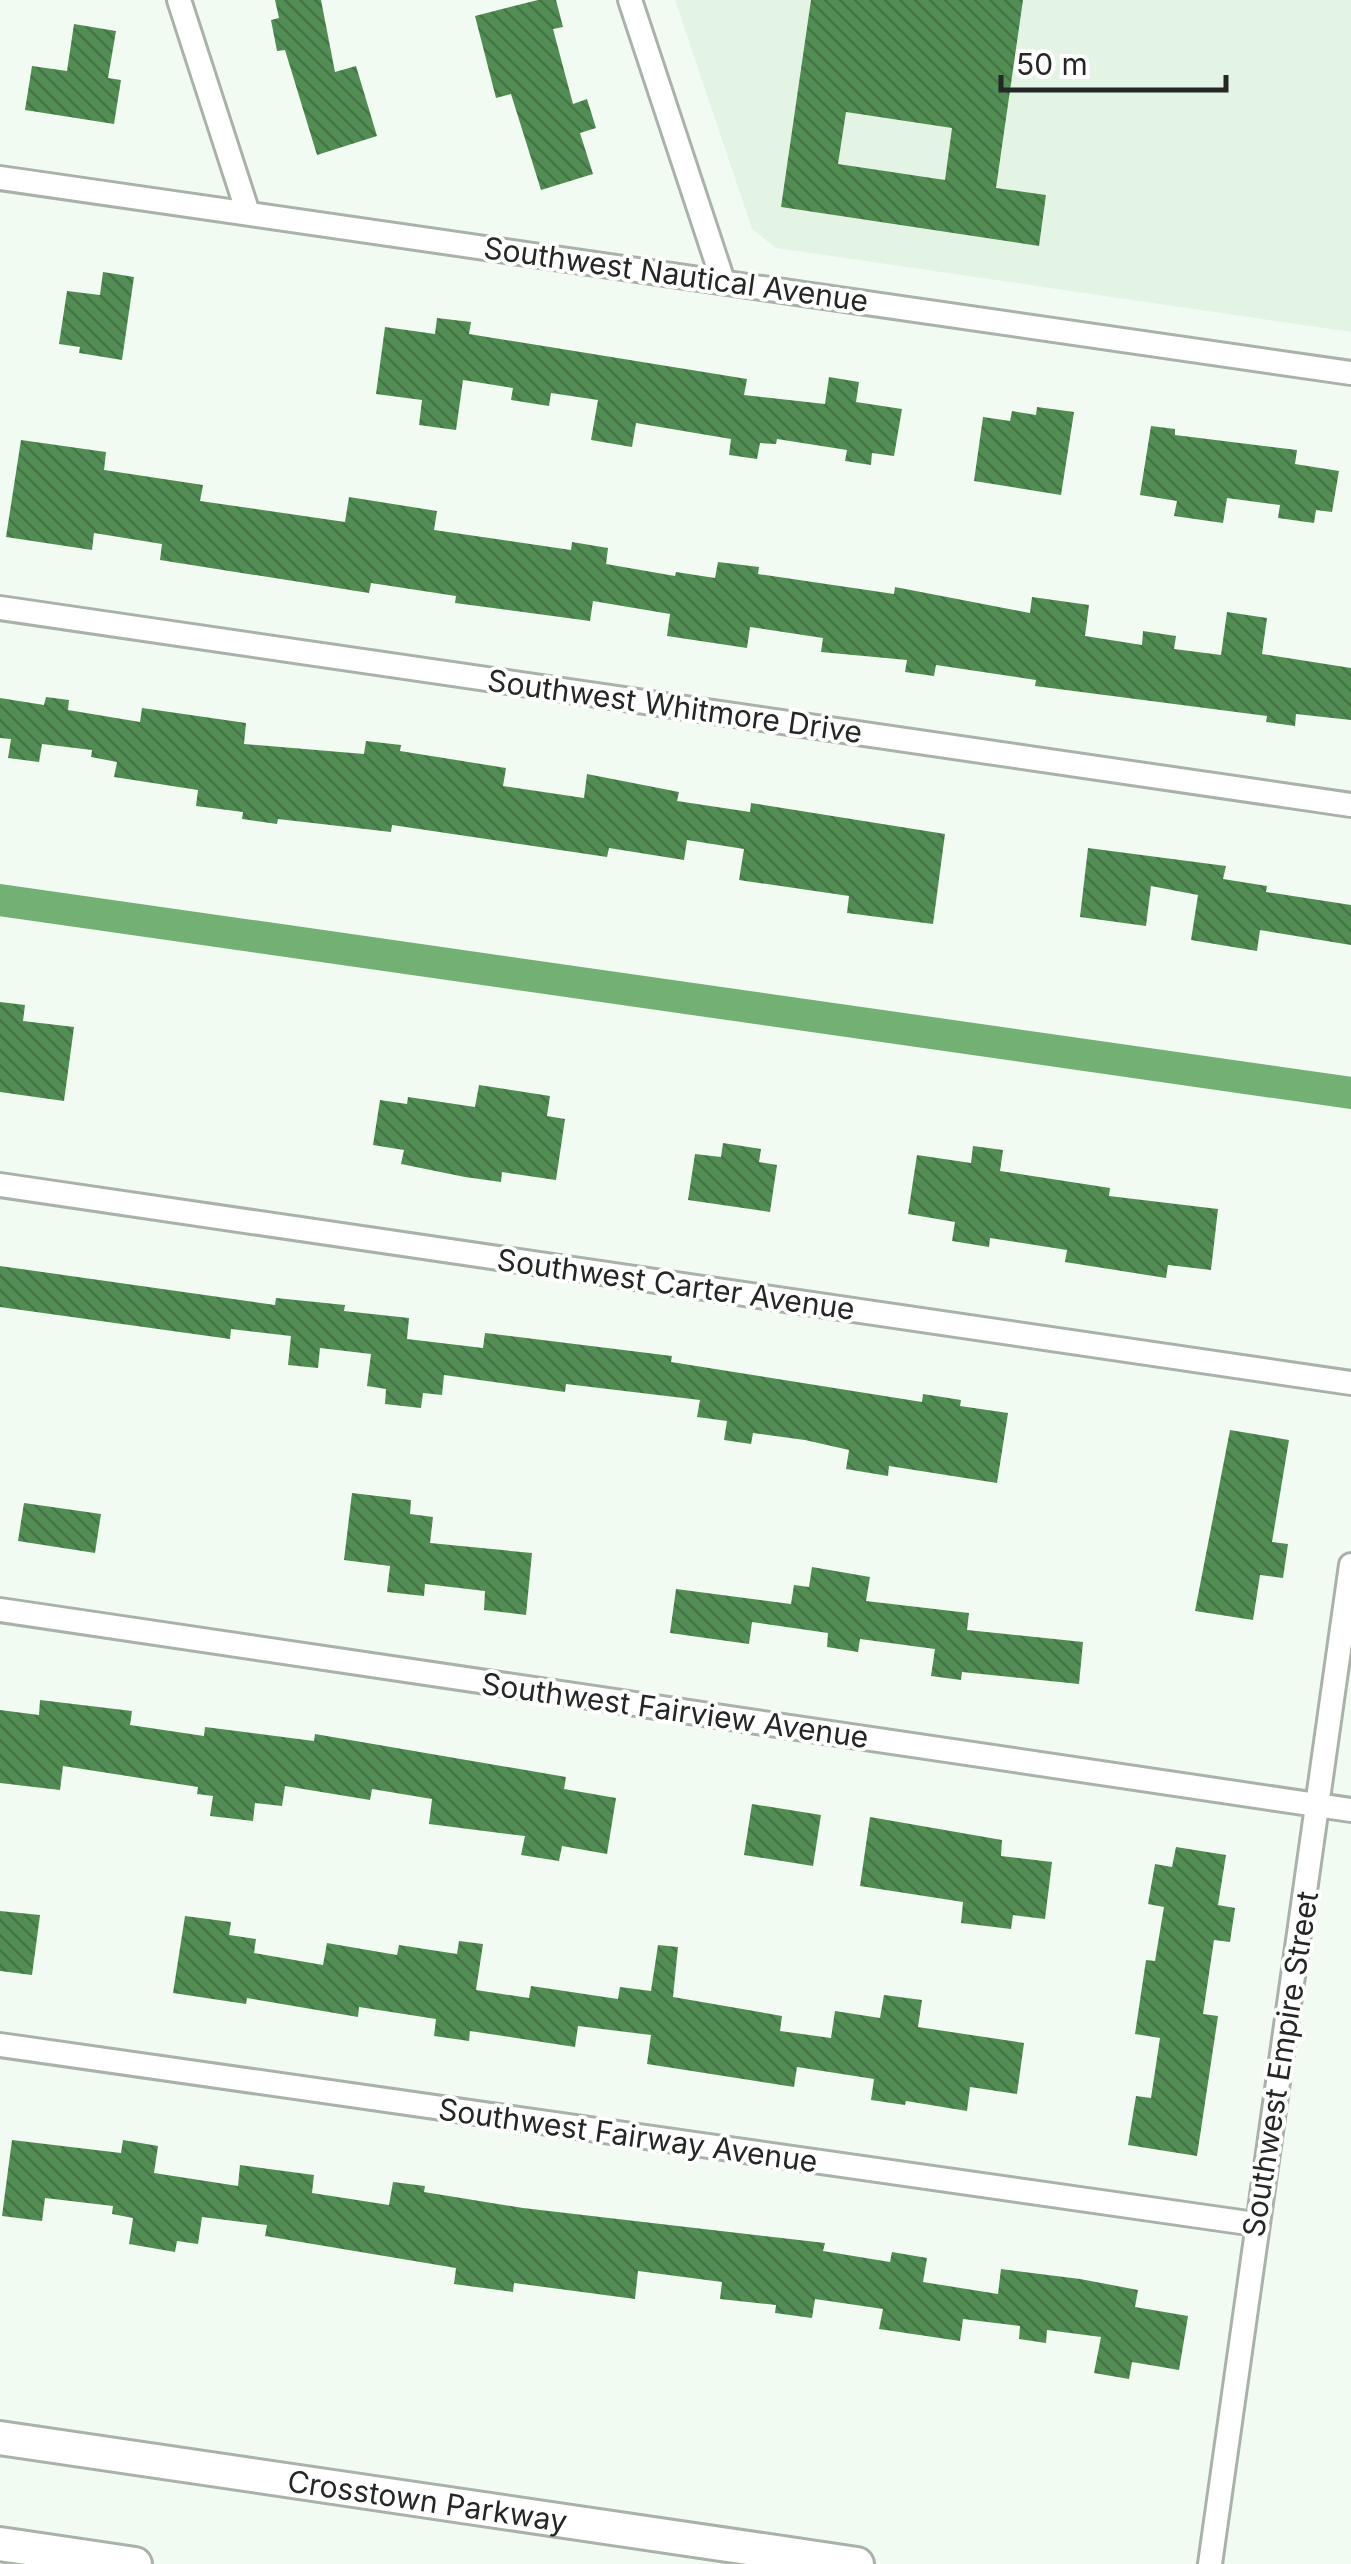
<svg xmlns="http://www.w3.org/2000/svg" width="1351" height="2564" font-family="Inter,sans-serif">
<defs>
<pattern id="building-back-hatch" width="6" height="6" patternUnits="userSpaceOnUse" patternTransform="scale(2.5)"><rect width="6" height="6" fill="#528e54"/><path d="M-1 5l2 2M0 0l6 6M5-1l2 2" fill="none" stroke="#447445"/></pattern>
</defs>
<rect width="100%" height="100%" fill="#f2fbf1"/>
<path fill="#e4f4e4" d="M 675,0 L 1351,0 L 1351,332 L 776,248 L 752,229 Z"/>
<g fill="none" stroke-linecap="round" stroke-linejoin="round">
<path stroke="#73b074" stroke-width="32" d="M 0,900 L 1351,1093"/>
</g>
<path fill="url(#building-back-hatch)" fill-rule="evenodd" d="M 275,0 L 321,0 L 335,72 L 356,66 L 377,136 L 317,155 L 285,50 L 277,51 L 271,20 L 279,18 Z
M 538,0 L 556,0 L 563,27 L 553,29 L 573,104 L 587,99 L 596,128 L 580,133 L 593,174 L 541,190 L 511,94 L 496,98 L 475,16 Z
M 811,0 L 1023,0 L 996,188 L 1046,195 L 1039,246 L 781,207 ZM 846,112 L 952,128 L 945,180 L 838,164 Z
M 74,24 L 116,31 L 108,78 L 121,80 L 114,124 L 25,110 L 32,66 L 67,71 Z
M 103,272 L 134,277 L 122,360 L 79,353 L 80,347 L 59,344 L 67,291 L 100,295 Z
M 437,318 L 471,322 L 469,334 L 747,379 L 744,395 L 825,404 L 829,377 L 859,382 L 856,402 L 902,409 L 894,456 L 872,453 L 871,465 L 845,461 L 847,450 L 777,439 L 776,444 L 760,443 L 757,459 L 729,455 L 731,439 L 636,423 L 632,447 L 591,440 L 598,400 L 551,393 L 549,406 L 511,400 L 513,388 L 463,380 L 456,430 L 419,425 L 422,400 L 376,394 L 385,327 L 435,334 Z
M 1037,407 L 1074,412 L 1061,495 L 974,481 L 983,417 L 1010,421 L 1012,411 L 1036,415 Z
M 1151,426 L 1175,429 L 1175,435 L 1297,450 L 1295,464 L 1339,471 L 1332,512 L 1316,510 L 1314,523 L 1278,518 L 1280,505 L 1227,498 L 1223,523 L 1174,516 L 1177,501 L 1140,495 Z
M 21,440 L 106,452 L 104,470 L 203,485 L 200,501 L 345,522 L 349,497 L 437,511 L 434,530 L 571,550 L 572,542 L 608,548 L 606,564 L 675,576 L 676,572 L 715,578 L 718,562 L 759,567 L 758,574 L 894,594 L 895,587 L 1030,613 L 1032,597 L 1089,605 L 1085,636 L 1142,645 L 1143,631 L 1176,636 L 1174,649 L 1221,655 L 1227,612 L 1267,618 L 1262,654 L 1351,668 L 1351,720 L 1296,714 L 1295,726 L 1266,722 L 1267,716 L 1035,686 L 1036,680 L 936,665 L 934,676 L 905,672 L 907,660 L 821,652 L 823,638 L 750,627 L 747,648 L 667,636 L 670,614 L 593,601 L 590,621 L 455,603 L 456,596 L 371,583 L 369,593 L 160,560 L 162,544 L 94,533 L 92,550 L 6,537 Z
M 46,697 L 69,700 L 68,710 L 140,722 L 142,708 L 246,723 L 244,744 L 364,754 L 366,741 L 401,745 L 400,751 L 506,768 L 503,786 L 584,798 L 587,774 L 679,792 L 677,801 L 750,812 L 751,803 L 945,834 L 933,924 L 847,913 L 849,896 L 739,880 L 744,849 L 687,840 L 684,860 L 609,848 L 607,857 L 392,825 L 391,832 L 278,819 L 277,824 L 242,819 L 243,812 L 196,806 L 198,790 L 114,777 L 117,762 L 91,757 L 92,750 L 42,744 L 39,762 L 8,758 L 11,739 L 0,738 L 0,698 L 44,705 Z
M 1088,848 L 1226,866 L 1223,879 L 1267,886 L 1266,892 L 1351,905 L 1351,945 L 1260,930 L 1257,951 L 1191,940 L 1198,895 L 1151,886 L 1146,926 L 1080,917 Z
M 0,1002 L 25,1005 L 23,1021 L 74,1027 L 64,1101 L 0,1092 Z
M 479,1085 L 550,1096 L 547,1116 L 565,1119 L 556,1180 L 502,1172 L 501,1182 L 465,1177 L 401,1164 L 404,1150 L 373,1145 L 380,1100 L 407,1104 L 408,1097 L 475,1107 Z
M 723,1143 L 761,1149 L 759,1162 L 777,1165 L 770,1212 L 688,1200 L 695,1154 L 721,1157 Z
M 973,1146 L 1003,1150 L 1000,1171 L 1110,1188 L 1109,1196 L 1218,1209 L 1211,1270 L 1168,1265 L 1166,1278 L 1065,1262 L 1067,1250 L 990,1238 L 989,1247 L 952,1241 L 955,1222 L 908,1214 L 917,1155 L 971,1163 Z
M 0,1266 L 275,1305 L 276,1298 L 345,1305 L 344,1311 L 409,1318 L 407,1339 L 483,1348 L 485,1333 L 672,1356 L 671,1362 L 922,1402 L 923,1394 L 961,1400 L 960,1406 L 1008,1413 L 997,1483 L 889,1466 L 888,1476 L 846,1469 L 849,1450 L 805,1440 L 753,1433 L 751,1444 L 724,1440 L 727,1421 L 697,1417 L 700,1400 L 566,1384 L 565,1392 L 444,1375 L 442,1395 L 423,1393 L 421,1408 L 385,1404 L 386,1389 L 367,1386 L 371,1354 L 320,1348 L 318,1368 L 288,1365 L 291,1336 L 231,1329 L 230,1339 L 0,1307 Z
M 1230,1430 L 1289,1440 L 1272,1542 L 1288,1544 L 1283,1578 L 1260,1575 L 1253,1620 L 1195,1611 Z
M 352,1493 L 411,1500 L 410,1514 L 433,1517 L 430,1543 L 532,1553 L 526,1615 L 484,1610 L 485,1591 L 425,1584 L 424,1596 L 387,1592 L 390,1566 L 344,1560 Z
M 24,1503 L 101,1514 L 95,1553 L 18,1541 Z
M 812,1567 L 870,1577 L 866,1601 L 969,1613 L 967,1630 L 1083,1642 L 1079,1684 L 962,1672 L 961,1680 L 931,1676 L 935,1649 L 860,1639 L 858,1652 L 827,1647 L 828,1633 L 752,1622 L 749,1644 L 670,1633 L 676,1589 L 791,1604 L 794,1585 L 809,1587 Z
M 40,1700 L 132,1711 L 130,1725 L 204,1736 L 205,1727 L 314,1741 L 315,1734 L 566,1777 L 564,1789 L 616,1798 L 607,1854 L 562,1846 L 559,1861 L 521,1855 L 525,1836 L 429,1824 L 432,1799 L 372,1789 L 370,1800 L 285,1786 L 282,1806 L 255,1803 L 253,1821 L 210,1816 L 213,1796 L 197,1794 L 198,1787 L 63,1766 L 60,1790 L 0,1783 L 0,1710 L 39,1715 Z
M 752,1804 L 821,1815 L 813,1866 L 744,1855 Z
M 870,1817 L 1002,1840 L 1001,1856 L 1052,1862 L 1045,1919 L 1013,1915 L 1011,1929 L 961,1923 L 963,1902 L 860,1886 Z
M 1176,1847 L 1226,1855 L 1218,1905 L 1235,1908 L 1230,1942 L 1214,1940 L 1203,2014 L 1218,2016 L 1197,2156 L 1128,2145 L 1136,2096 L 1151,2098 L 1160,2038 L 1135,2034 L 1146,1960 L 1155,1961 L 1164,1907 L 1148,1904 L 1155,1864 L 1172,1867 Z
M 0,1911 L 40,1915 L 32,1975 L 0,1971 Z
M 185,1916 L 231,1922 L 229,1935 L 256,1939 L 254,1953 L 323,1965 L 327,1943 L 397,1955 L 399,1945 L 457,1954 L 459,1941 L 483,1944 L 476,1990 L 529,1998 L 531,1986 L 618,1999 L 620,1987 L 651,1991 L 658,1945 L 678,1947 L 673,1997 L 782,2016 L 780,2031 L 831,2038 L 835,2011 L 880,2018 L 884,1995 L 922,2000 L 918,2027 L 1024,2043 L 1017,2094 L 970,2087 L 967,2111 L 906,2101 L 905,2105 L 871,2100 L 874,2079 L 797,2067 L 794,2087 L 647,2064 L 651,2035 L 578,2026 L 575,2047 L 470,2031 L 469,2041 L 434,2036 L 436,2019 L 359,2007 L 358,2017 L 247,1998 L 246,2004 L 173,1993 Z
M 12,2140 L 121,2153 L 123,2140 L 158,2146 L 154,2173 L 238,2186 L 240,2165 L 314,2175 L 312,2193 L 389,2205 L 393,2182 L 425,2186 L 424,2192 L 523,2208 L 825,2243 L 823,2251 L 890,2262 L 892,2252 L 927,2258 L 923,2282 L 998,2294 L 1001,2269 L 1080,2279 L 1138,2290 L 1135,2307 L 1188,2316 L 1179,2370 L 1132,2362 L 1129,2379 L 1094,2373 L 1101,2337 L 1047,2330 L 1046,2343 L 1019,2339 L 1020,2326 L 963,2319 L 960,2341 L 879,2329 L 883,2309 L 815,2299 L 812,2318 L 775,2313 L 776,2305 L 720,2299 L 722,2282 L 638,2271 L 635,2299 L 514,2283 L 513,2292 L 454,2284 L 456,2268 L 265,2236 L 267,2225 L 202,2217 L 198,2244 L 177,2241 L 175,2252 L 129,2244 L 133,2218 L 112,2214 L 113,2206 L 45,2198 L 42,2221 L 2,2216 Z"/>
<g fill="none" stroke-linecap="round" stroke-linejoin="round">
<defs>
<path id="street" d="M 179,0 L 248,213
M 630,0 L 723,281
M 0,178 L 1351,373
M 0,608 L 1351,805
M 0,1185 L 1351,1383
M 0,1610 L 1351,1810
M 0,2045 L 1255,2224
M 1210,2564 L 1351,1565"/>
<g id="secondary">
<path id="s1" d="M 0,2438 L 857,2564"/>
<path d="M 0,2544 L 135,2564"/>
</g>
</defs>
<use href="#street" stroke="#a9b2a9" stroke-width="28"/>
<use href="#secondary" stroke="#a9b2a9" stroke-width="38"/>
<use href="#street" stroke="#fff" stroke-width="22"/>
<use href="#secondary" stroke="#fff" stroke-width="32"/>
</g>
<g text-anchor="middle" dominant-baseline="central" stroke-width="8" stroke-linejoin="round" paint-order="stroke">
<g font-size="30" fill="#242724" stroke="#fff">
<text transform="translate(676 274) rotate(8)">Southwest Nautical Avenue</text>
<text transform="translate(675 706) rotate(8)">Southwest Whitmore Drive</text>
<text transform="translate(676 1284) rotate(8)">Southwest Carter Avenue</text>
<text transform="translate(675 1710) rotate(8)">Southwest Fairview Avenue</text>
<text transform="translate(1280 2064) rotate(-81)">Southwest Empire Street</text>
<text transform="translate(628 2135) rotate(8)">Southwest Fairway Avenue</text>
<text stroke="none"><textPath href="#s1" startOffset="432">Crosstown Parkway</textPath></text>
</g>
</g>
<path d="M1001 75v15h225v-15" fill="none" stroke="#242724" stroke-width="5"/>
<text x="1016" y="75" font-size="30" fill="#242724" stroke="#ffffff" stroke-width="8" paint-order="stroke">50 m</text>
</svg>
